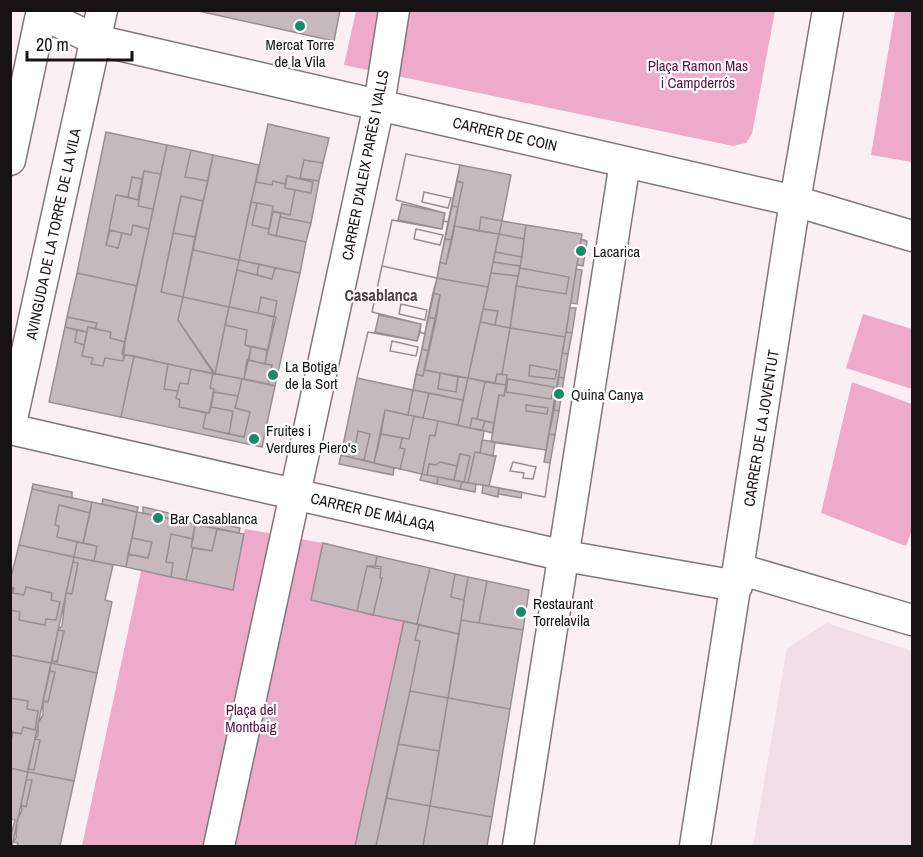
<svg xmlns="http://www.w3.org/2000/svg" width="923" height="857" font-family="'Archivo Narrow',sans-serif">
<rect width="100%" height="100%" fill="#fceff4"/>
<path fill="#f2dee6" d="M 827,623 L 912,651 L 912,846 L 753,846 L 787,648 Z"/>
<path fill="#eeabc9" d="M 356,11 L 775,11 L 752,134 L 746,143 L 733,146 L 344,65 Z
M 895,11 L 912,11 L 912,162 L 871,155 Z
M 863,314 L 912,329 L 912,389 L 846,368 Z
M 852,382 L 912,404 L 912,530 L 906,546 L 821,513 Z
M 245,529 L 323,543 L 311,600 L 404,621 L 355,846 L 82,846 L 141,571 L 232,590 Z"/>
<path fill="#c5b9be" stroke="#998e92" stroke-width="1.5" fill-rule="evenodd" d="M 194,10 L 340,10 L 334,41 Z
M 268,124 L 329,138 L 323,163 L 304,160 L 300,178 L 313,182 L 287,176 L 285,184 L 273,181 L 272,185 L 256,182 Z
M 106,132 L 167,145 L 161,174 L 144,171 L 142,179 L 132,177 L 128,197 L 116,195 L 106,245 L 118,248 L 122,233 L 131,235 L 133,225 L 149,229 L 137,286 L 77,273 Z
M 167,145 L 191,150 L 185,177 L 208,181 L 203,201 L 181,196 L 161,292 L 183,297 L 178,320 L 214,374 L 122,354 Z
M 191,150 L 213,155 L 208,181 L 185,177 Z
M 406,154 L 460,165 L 448,222 L 443,221 L 445,213 L 396,200 ZM 424,192 L 451,198 L 448,208 L 422,202 Z
M 406,154 L 460,165 L 448,222 L 443,221 L 445,213 L 396,200 Z
M 213,155 L 259,165 L 239,260 L 193,250 Z
M 304,160 L 323,163 L 319,181 L 300,178 Z
M 460,165 L 511,175 L 502,221 L 481,217 L 479,231 L 454,226 L 463,183 L 457,181 Z
M 144,171 L 161,174 L 153,209 L 138,206 Z
M 287,176 L 313,182 L 311,193 L 285,188 Z
M 132,177 L 142,179 L 138,200 L 128,197 Z
M 313,180 L 319,181 L 311,223 L 280,217 L 281,213 L 290,215 L 295,190 L 311,193 Z
M 273,181 L 285,184 L 285,188 L 295,190 L 290,215 L 272,211 L 273,206 L 251,202 L 256,182 L 272,185 Z
M 457,181 L 463,183 L 458,207 L 452,206 Z
M 424,192 L 451,198 L 448,208 L 422,202 Z
M 116,195 L 139,200 L 138,206 L 153,209 L 149,229 L 133,225 L 131,235 L 109,230 Z
M 181,196 L 203,201 L 195,237 L 173,233 Z
M 251,202 L 257,203 L 252,225 L 269,229 L 268,234 L 306,242 L 300,273 L 239,260 Z
M 257,203 L 273,206 L 269,229 L 252,225 Z
M 402,204 L 445,213 L 442,229 L 398,220 Z
M 452,206 L 458,207 L 452,240 L 445,239 Z
M 273,212 L 281,213 L 276,236 L 268,234 Z
M 280,217 L 311,223 L 306,242 L 276,236 Z
M 481,217 L 502,221 L 499,234 L 479,231 Z
M 392,220 L 442,229 L 443,221 L 448,222 L 437,278 L 382,266 ZM 416,229 L 443,235 L 440,245 L 414,239 Z
M 392,220 L 442,229 L 443,221 L 448,222 L 437,278 L 382,266 Z
M 502,221 L 526,225 L 524,239 L 499,234 Z
M 526,225 L 582,234 L 565,337 L 510,328 L 516,286 L 566,294 L 569,277 L 520,268 Z
M 454,226 L 499,234 L 488,287 L 437,278 L 440,262 L 446,264 Z
M 416,229 L 443,235 L 440,245 L 414,239 Z
M 110,230 L 122,233 L 118,248 L 106,245 Z
M 173,233 L 195,237 L 183,297 L 161,292 Z
M 499,234 L 524,239 L 522,257 L 495,252 Z
M 445,239 L 452,240 L 446,264 L 440,262 Z
M 581,239 L 587,241 L 583,266 L 577,265 Z
M 193,250 L 239,260 L 229,307 L 183,297 Z
M 495,252 L 522,257 L 520,266 L 493,262 Z
M 239,260 L 259,264 L 257,275 L 237,270 Z
M 493,262 L 520,266 L 518,276 L 491,273 Z
M 259,264 L 275,268 L 272,279 L 257,275 Z
M 382,266 L 437,278 L 425,334 L 420,332 L 421,324 L 372,312 ZM 401,304 L 427,310 L 425,320 L 399,314 Z
M 382,266 L 437,278 L 425,334 L 420,332 L 421,324 L 372,312 Z
M 275,268 L 300,273 L 275,386 L 268,384 L 272,365 L 265,364 L 277,301 L 261,297 L 258,313 L 229,307 L 237,270 L 272,279 Z
M 520,268 L 569,277 L 566,294 L 516,286 Z
M 576,269 L 582,270 L 577,304 L 571,303 Z
M 77,273 L 137,286 L 125,342 L 110,338 L 111,332 L 95,329 L 97,323 L 67,317 Z
M 491,273 L 518,276 L 510,328 L 495,325 L 498,311 L 483,309 Z
M 437,278 L 488,287 L 468,378 L 424,370 L 440,295 L 433,293 Z
M 433,293 L 440,295 L 436,319 L 428,317 Z
M 183,297 L 229,307 L 215,374 L 178,320 Z
M 261,297 L 277,301 L 274,317 L 258,313 Z
M 401,304 L 427,310 L 425,320 L 399,314 Z
M 229,307 L 276,317 L 268,350 L 245,345 L 247,330 L 225,325 Z
M 570,308 L 576,308 L 572,333 L 566,332 Z
M 483,309 L 498,311 L 495,325 L 480,322 Z
M 379,315 L 421,324 L 417,341 L 375,332 Z
M 67,317 L 97,323 L 95,329 L 88,327 L 87,332 L 65,327 Z
M 428,317 L 436,319 L 429,351 L 422,349 Z
M 480,322 L 510,328 L 502,374 L 497,374 L 495,383 L 468,378 Z
M 225,325 L 247,330 L 245,345 L 251,347 L 244,379 L 215,374 Z
M 65,327 L 77,330 L 75,342 L 84,345 L 82,356 L 93,358 L 91,364 L 103,366 L 105,358 L 123,361 L 125,355 L 134,356 L 121,417 L 49,402 Z
M 88,327 L 111,332 L 110,338 L 125,342 L 123,361 L 105,358 L 103,366 L 91,364 L 93,358 L 82,356 Z
M 510,328 L 565,337 L 546,450 L 491,442 L 499,395 L 504,396 L 507,375 L 502,374 ZM 530,365 L 557,370 L 555,379 L 529,376 ZM 508,379 L 554,387 L 551,399 L 506,392 ZM 526,405 L 548,408 L 547,414 L 526,411 Z
M 77,330 L 87,332 L 84,345 L 75,342 Z
M 368,332 L 417,341 L 420,332 L 425,334 L 413,390 L 357,378 ZM 392,341 L 418,347 L 416,356 L 390,351 Z
M 368,332 L 417,341 L 420,332 L 425,334 L 413,390 L 357,378 Z
M 566,332 L 572,333 L 568,354 L 562,353 Z
M 392,341 L 418,347 L 416,356 L 390,351 Z
M 251,347 L 267,350 L 265,364 L 249,360 Z
M 422,349 L 429,351 L 423,376 L 416,374 Z
M 562,353 L 568,354 L 564,378 L 559,377 Z
M 134,356 L 168,364 L 164,389 L 178,391 L 176,398 L 180,400 L 179,407 L 206,413 L 203,428 L 244,437 L 250,412 L 235,408 L 242,379 L 275,386 L 262,447 L 121,417 Z
M 247,360 L 272,365 L 268,384 L 244,379 Z
M 168,364 L 191,369 L 188,384 L 180,383 L 178,391 L 164,389 Z
M 530,365 L 557,370 L 555,379 L 529,376 Z
M 191,369 L 213,373 L 210,388 L 214,389 L 209,413 L 179,407 L 180,400 L 176,398 L 180,383 L 188,384 Z
M 424,370 L 440,373 L 438,389 L 456,392 L 458,377 L 468,378 L 463,400 L 413,390 L 416,374 L 423,376 Z
M 213,373 L 242,379 L 238,396 L 214,392 L 214,389 L 210,388 Z
M 440,373 L 458,377 L 456,392 L 438,389 Z
M 497,374 L 507,375 L 506,385 L 495,383 Z
M 559,377 L 564,378 L 559,411 L 554,410 Z
M 357,378 L 413,390 L 408,415 L 385,410 L 374,463 L 364,460 L 370,434 L 358,431 L 353,458 L 341,455 Z
M 468,378 L 485,382 L 477,419 L 472,418 L 470,428 L 458,425 Z
M 508,379 L 554,387 L 551,399 L 506,392 Z
M 485,382 L 506,385 L 504,396 L 499,395 L 494,423 L 477,419 Z
M 413,390 L 429,393 L 423,418 L 408,415 Z
M 214,392 L 238,396 L 235,408 L 250,412 L 244,437 L 229,434 L 233,411 L 211,407 Z
M 429,393 L 463,400 L 458,425 L 423,418 Z
M 526,405 L 548,408 L 547,414 L 526,411 Z
M 211,407 L 233,411 L 229,434 L 203,428 L 206,413 L 209,413 Z
M 385,410 L 414,416 L 409,439 L 381,434 Z
M 554,410 L 559,411 L 555,435 L 549,434 Z
M 414,416 L 438,421 L 435,436 L 430,435 L 422,474 L 400,469 L 405,449 L 400,448 L 402,438 L 409,439 Z
M 472,418 L 485,421 L 482,430 L 470,428 Z
M 438,421 L 484,431 L 480,453 L 475,452 L 468,483 L 464,482 L 470,456 L 460,454 L 457,466 L 440,462 L 436,465 L 429,464 L 427,475 L 422,474 L 430,435 L 435,436 Z
M 485,421 L 494,423 L 492,433 L 482,430 Z
M 358,431 L 370,434 L 364,460 L 353,458 Z
M 381,434 L 402,438 L 400,448 L 405,449 L 400,469 L 374,463 Z
M 549,434 L 555,435 L 550,463 L 544,462 Z
M 482,440 L 495,442 L 493,456 L 480,453 Z
M 495,442 L 546,450 L 544,462 L 550,463 L 545,497 L 489,486 L 496,456 L 493,456 ZM 513,462 L 536,467 L 533,479 L 523,478 L 524,473 L 510,471 Z
M 495,442 L 546,450 L 544,462 L 550,463 L 545,497 L 489,486 L 496,456 L 493,456 Z
M 475,452 L 496,456 L 489,486 L 468,483 Z
M 460,454 L 470,456 L 464,482 L 454,480 Z
M 341,455 L 394,468 L 393,475 L 339,464 Z
M 440,462 L 457,466 L 454,480 L 427,475 L 429,464 L 436,465 Z
M 513,462 L 536,467 L 533,479 L 523,478 L 524,473 L 510,471 Z
M 422,474 L 438,477 L 437,484 L 420,480 Z
M 438,477 L 462,482 L 460,489 L 437,484 Z
M 462,482 L 476,484 L 475,492 L 460,489 Z
M 33,484 L 72,492 L 72,498 L 32,489 Z
M 483,485 L 499,488 L 498,497 L 482,493 Z
M 499,488 L 522,492 L 521,498 L 498,494 Z
M 32,489 L 92,502 L 90,513 L 59,505 L 55,525 L 59,526 L 57,537 L 77,542 L 74,557 L 19,545 Z
M 103,499 L 138,507 L 137,512 L 102,504 Z
M 92,502 L 137,512 L 126,567 L 94,561 L 97,546 L 83,543 Z
M 59,505 L 90,513 L 83,543 L 57,537 L 59,526 L 55,525 Z
M 143,507 L 173,514 L 172,519 L 143,513 Z
M 137,512 L 195,524 L 193,539 L 171,534 L 166,562 L 173,563 L 171,577 L 126,567 L 128,554 L 148,558 L 152,542 L 132,538 Z
M 210,522 L 240,528 L 239,533 L 210,527 Z
M 195,524 L 217,529 L 212,551 L 191,547 Z
M 217,529 L 244,534 L 233,590 L 186,580 L 193,548 L 212,551 Z
M 171,534 L 193,539 L 191,547 L 193,548 L 186,580 L 171,577 L 173,563 L 166,562 Z
M 132,538 L 152,542 L 148,558 L 128,554 Z
M 77,542 L 97,546 L 94,561 L 74,557 Z
M 323,543 L 377,556 L 375,566 L 367,566 L 357,611 L 311,600 Z
M 19,545 L 74,557 L 51,663 L 10,655 L 10,610 L 20,612 L 19,620 L 45,625 L 46,619 L 56,620 L 60,602 L 51,600 L 52,593 L 26,587 L 24,595 L 13,593 L 10,581 Z
M 377,556 L 430,568 L 417,624 L 373,615 L 382,578 L 380,578 L 381,567 L 375,566 Z
M 74,557 L 113,565 L 105,600 L 112,602 L 97,673 L 51,663 L 52,661 L 57,662 L 64,631 L 58,630 L 62,626 L 66,593 L 72,594 L 78,563 L 73,562 Z
M 73,562 L 78,563 L 72,594 L 66,593 Z
M 367,566 L 381,569 L 380,578 L 382,578 L 373,615 L 357,611 Z
M 430,568 L 455,574 L 451,597 L 464,600 L 459,634 L 417,624 Z
M 455,574 L 468,577 L 464,600 L 451,597 Z
M 468,577 L 487,581 L 479,623 L 461,620 Z
M 487,581 L 529,590 L 523,630 L 479,623 Z
M 10,587 L 14,588 L 13,593 L 24,595 L 26,587 L 52,593 L 51,600 L 60,602 L 56,620 L 46,619 L 45,625 L 19,620 L 20,612 L 10,610 Z
M 461,620 L 523,630 L 510,709 L 448,698 Z
M 404,621 L 419,625 L 415,640 L 420,641 L 410,691 L 376,846 L 355,846 Z
M 419,625 L 459,634 L 448,698 L 410,691 L 420,641 L 415,640 Z
M 58,630 L 64,631 L 57,662 L 52,661 Z
M 10,655 L 51,663 L 28,772 L 10,768 L 10,745 L 13,732 L 21,734 L 23,727 L 35,730 L 38,711 L 27,709 L 28,701 L 10,698 Z
M 51,663 L 97,673 L 74,781 L 28,772 L 28,769 L 34,770 L 40,740 L 35,739 L 38,735 L 38,723 L 43,715 L 43,701 L 48,702 L 55,672 L 50,671 Z
M 50,671 L 55,672 L 48,702 L 43,701 Z
M 410,691 L 448,698 L 439,751 L 398,744 Z
M 10,698 L 28,701 L 27,709 L 38,711 L 35,730 L 23,727 L 21,734 L 10,732 Z
M 448,698 L 510,709 L 492,817 L 430,806 Z
M 35,739 L 40,740 L 34,770 L 28,769 Z
M 398,744 L 439,751 L 430,806 L 386,798 Z
M 10,768 L 28,772 L 12,846 L 10,838 L 15,820 L 10,819 Z
M 28,772 L 74,781 L 60,846 L 17,846 L 18,843 L 13,842 L 16,838 L 17,821 L 22,810 L 21,805 L 26,807 L 32,780 L 26,780 Z
M 26,780 L 32,780 L 26,807 L 21,805 Z
M 386,798 L 430,806 L 423,846 L 376,846 Z
M 430,806 L 492,817 L 487,846 L 423,846 Z"/>
<g fill="none" stroke-linecap="round" stroke-linejoin="round">
<defs>
<path id="street" d="M 42,14 L 96,40 L 795,201 L 912,236
M 10,160 L 42,10
M 10,428 L 102,10
M 10,429 L 565,556 L 737,586
M 739,569 L 912,620
M 219,846 L 379,105 L 394,10
M 518,846 L 625,162
M 695,846 L 795,201 L 828,10"/>
</defs>
<use href="#street" stroke="#81767b" stroke-width="33"/>
<use href="#street" stroke="#fff" stroke-width="30"/>
</g>
<g fill="#188a6a" stroke="#fff" stroke-width="2">
<circle cx="300" cy="26" r="6"/>
<circle cx="581" cy="251" r="6"/>
<circle cx="273" cy="375" r="6"/>
<circle cx="559" cy="394" r="6"/>
<circle cx="254" cy="439" r="6"/>
<circle cx="158" cy="518" r="6"/>
<circle cx="521" cy="612" r="6"/>
</g>
<g text-anchor="middle" dominant-baseline="central" stroke-width="4.5" stroke-linejoin="round" paint-order="stroke">
<g font-size="15" fill="#171315" stroke="#fff" text-anchor="start">
<text x="300" y="44" text-anchor="middle">Mercat Torre<tspan x="300" dy="17">de la Vila</tspan></text>
<text x="593" y="251">Lacarica</text>
<text x="285" y="366">La Botiga<tspan x="285" dy="17">de la Sort</tspan></text>
<text x="571" y="394">Quina Canya</text>
<text x="266" y="430">Fruites i<tspan x="266" dy="17">Verdures Piero's</tspan></text>
<text x="170" y="518">Bar Casablanca</text>
<text x="533" y="603">Restaurant<tspan x="533" dy="17">Torrelavila</tspan></text>
</g>
<g font-size="15" fill="#5c103b" stroke="#fff">
<text x="698" y="65">Plaça Ramon Mas<tspan x="698" dy="17">i Campderrós</tspan></text>
<text x="251" y="709">Plaça del<tspan x="251" dy="17">Montbaig</tspan></text>
</g>
<g font-size="15" fill="#171315" stroke="#fff">
<text transform="translate(505 134) rotate(13)">CARRER DE COIN</text>
<text transform="translate(365 165) rotate(-79)">CARRER D'ALEIX PARÉS I VALLS</text>
<text transform="translate(53 234) rotate(-78)">AVINGUDA DE LA TORRE DE LA VILA</text>
<text transform="translate(761 428) rotate(-81)">CARRER DE LA JOVENTUT</text>
<text transform="translate(373 512) rotate(13)">CARRER DE MÀLAGA</text>
</g>
<g font-size="16" font-weight="bold" fill="#4c4246" stroke="#fff">
<text x="381" y="295">Casablanca</text>
</g>
</g>
<rect width="923" height="857" fill="none" stroke="#171315" stroke-width="24"/>
<path d="M27 51v9h105v-9" fill="none" stroke="#171315" stroke-width="3"/>
<text x="36" y="51" font-size="18" fill="#171315" stroke="#ffffff" stroke-width="4.5" paint-order="stroke">20 m</text>
</svg>
